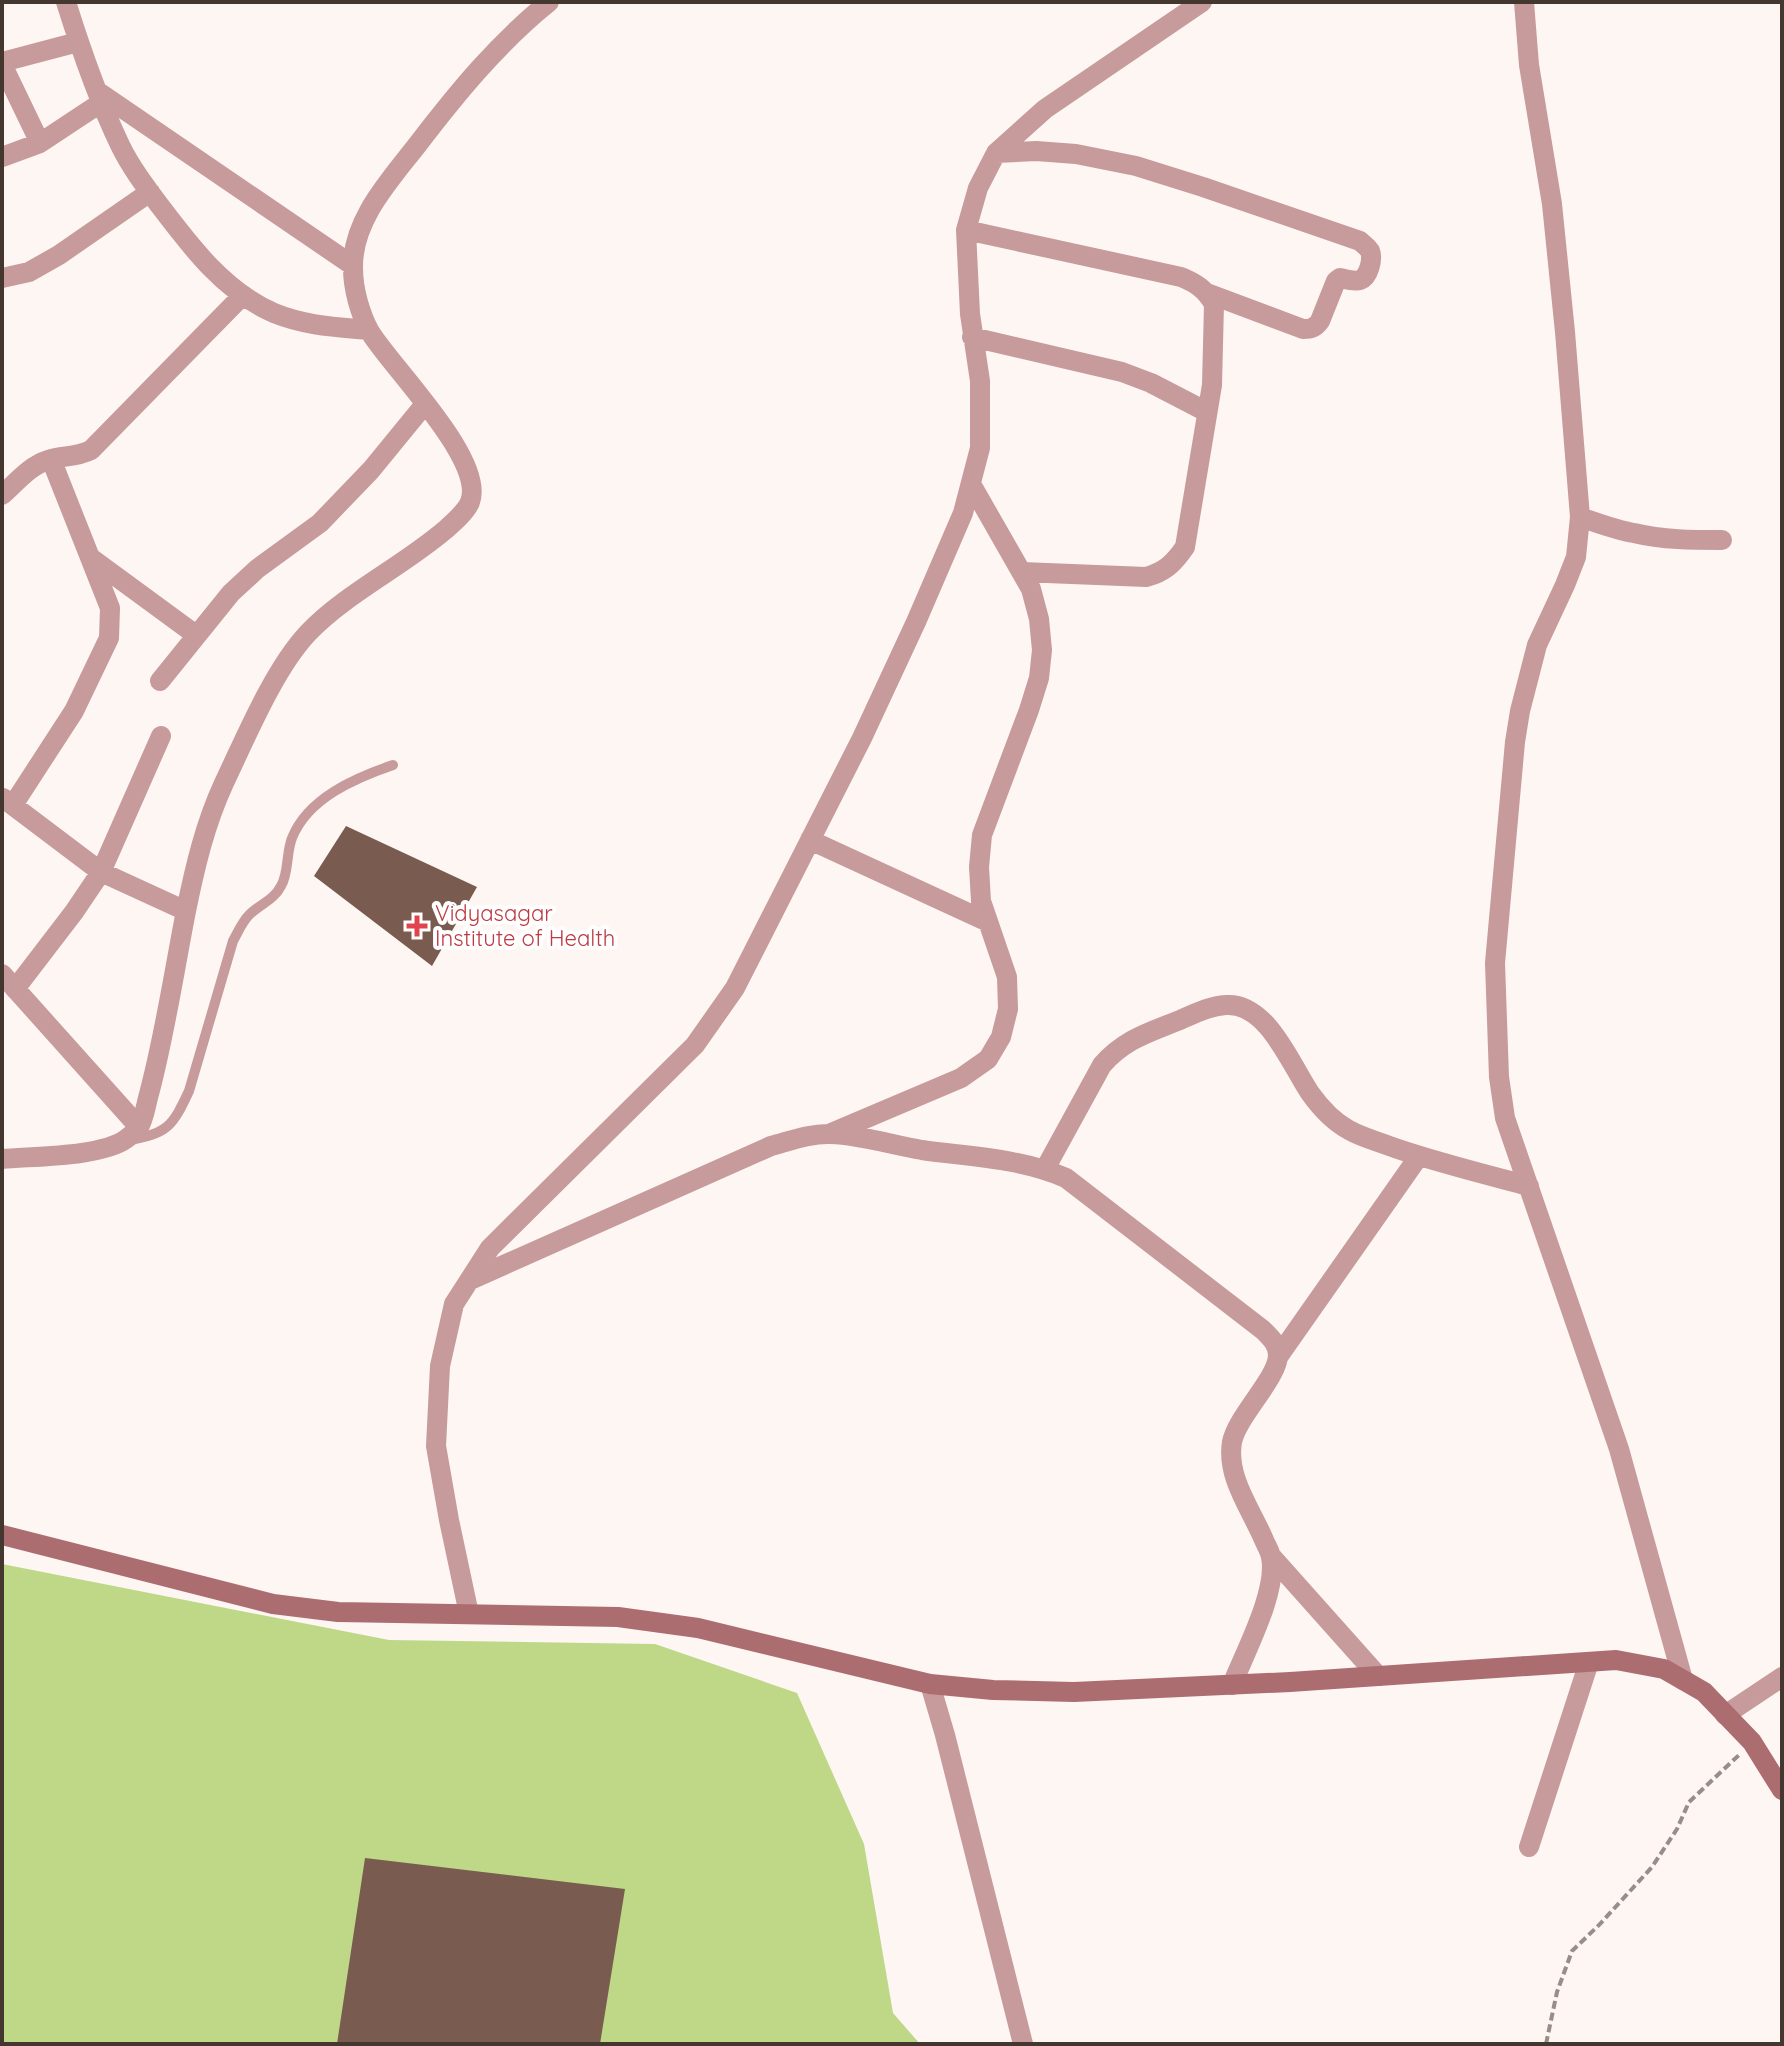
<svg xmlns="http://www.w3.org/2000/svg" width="1784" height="2046" font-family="Quicksand,sans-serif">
<rect width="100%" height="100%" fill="#fdf6f3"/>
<path fill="#bed888" d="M 2,1564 L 389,1640 L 655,1644 L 797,1693 L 864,1844 L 893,2013 L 920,2044 L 2,2044 Z"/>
<path fill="#795c4f" d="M 346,826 L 477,887 L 432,966 L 314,876 Z
M 365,1858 L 625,1889 L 600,2044 L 337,2044 Z"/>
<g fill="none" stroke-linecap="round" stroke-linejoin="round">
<path stroke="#988d88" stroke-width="4" stroke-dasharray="8 4" stroke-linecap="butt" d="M 1546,2044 L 1557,1992 L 1572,1951 L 1599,1925 L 1652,1867 L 1677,1829 L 1689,1802 L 1739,1755"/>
<path stroke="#c79a9c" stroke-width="10" d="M 129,1140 C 168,1134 173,1125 189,1091 L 233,941 C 238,932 242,922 249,915 C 260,904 274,900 281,886 C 289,873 286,853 292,838 C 308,798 355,778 393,765"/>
<path stroke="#c79a9c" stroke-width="20" d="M 66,2 C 81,50 98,99 120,145 C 130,166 145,186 160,206 C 191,247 225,292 274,313 C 306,326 336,327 369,330
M 1524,2 L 1529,65 L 1552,204 L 1565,332 L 1580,517 L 1576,557 L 1565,585 L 1537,645 L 1520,711 L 1515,742 L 1495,963 L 1499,1077 L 1505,1118 L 1619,1449 L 1683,1680
M 2,62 L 78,42
M 2,64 L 40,143
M 97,91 L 352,265
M 996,153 L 1036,151 L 1076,154 L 1136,166 L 1203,187 L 1360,241 C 1364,245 1367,246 1370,251 C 1373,259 1369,277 1360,280 C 1354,282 1345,279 1340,278 L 1336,281 L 1320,321 C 1315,328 1311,329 1303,329 L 1207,293
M 2,157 L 40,143 L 102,102
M 966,230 L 1181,277 C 1196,283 1205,289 1214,304 L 1212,385 L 1185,547 C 1174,563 1165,572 1146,577 L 1022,572
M 2,278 L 29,272 L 59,255 L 150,192
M 972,337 L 1122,372 L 1151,383 L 1207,412
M 2,495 C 16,483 29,466 48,460 C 63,455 75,458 91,450 L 243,295
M 1580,517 C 1598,523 1616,530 1634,533 C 1663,540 1693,540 1722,540
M 91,558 L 196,635
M 160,681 L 231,593 L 257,569 L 320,523 L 371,470 L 425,404
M 3,798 L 101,872 L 186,911
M 13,805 L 74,711 L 109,638 L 110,608 L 51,459
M 810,840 L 988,922
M 2,974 L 139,1127
M 15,989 L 74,912 L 101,872 L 161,736
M 829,1134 L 961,1078 L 988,1059 L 1001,1037 L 1008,1009 L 1007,977 L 981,901 L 979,867 L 982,835 L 1029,710 L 1039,678 L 1042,650 L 1039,619 L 1031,589 L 971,484
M 2,1159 C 34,1156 101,1157 126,1139 C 130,1136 134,1133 138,1129 C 144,1121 146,1104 149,1094 C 165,1034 174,972 186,911 C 195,867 205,824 224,783 C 246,737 274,669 308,633 C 345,594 403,566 445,530 C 453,523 466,512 470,502 C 486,460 392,368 370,332 C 360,314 353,289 353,268 C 352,220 390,180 418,144 C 457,93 498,43 549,2
M 1045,1169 L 1102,1065 C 1125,1039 1148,1033 1180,1020 C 1194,1014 1209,1006 1226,1005 C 1267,1002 1291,1065 1310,1093 C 1320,1107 1334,1122 1349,1130 C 1363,1138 1380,1142 1395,1148 C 1439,1163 1484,1174 1529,1186
M 470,1280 L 771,1146 C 790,1141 811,1133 831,1134 C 862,1135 892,1145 922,1150 C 971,1157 1020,1158 1066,1178 L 1263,1330 C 1270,1337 1278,1344 1278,1355 C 1278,1378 1237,1416 1232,1442 C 1226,1477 1251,1509 1264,1540 C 1266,1545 1270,1551 1271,1557 C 1278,1591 1245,1652 1232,1685
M 1278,1357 L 1419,1156
M 1271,1556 L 1378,1676
M 469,1614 L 449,1520 L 436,1446 L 440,1366 L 454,1304 L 490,1248 L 695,1045 L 735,988 L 862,738 L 916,622 L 963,513 L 980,448 L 980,381 L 970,314 L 966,230 L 978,188 L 996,153 L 1045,109 L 1202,2
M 930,1684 L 945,1735 L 1023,2044
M 1725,1715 L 1782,1677
M 1529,1847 L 1589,1662"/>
<path stroke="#ac6d71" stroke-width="20" d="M 2,1535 L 273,1604 L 338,1612 L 618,1617 L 698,1628 L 930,1684 L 993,1690 L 1074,1692 L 1290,1682 L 1616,1660 L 1664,1669 L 1704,1692 L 1752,1742 L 1782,1790"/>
</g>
<path fill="#e0444e" stroke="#fff" stroke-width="3" d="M413 914h8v8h8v8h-8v8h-8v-8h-8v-8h8z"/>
<g text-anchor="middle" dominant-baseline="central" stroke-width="8" stroke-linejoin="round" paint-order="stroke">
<g font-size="22" fill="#be3a42" stroke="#fff" text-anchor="start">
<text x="435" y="913">Vidyasagar<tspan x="435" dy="25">Institute of Health</tspan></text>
</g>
</g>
<rect width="1784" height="2046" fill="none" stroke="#443730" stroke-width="8"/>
</svg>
